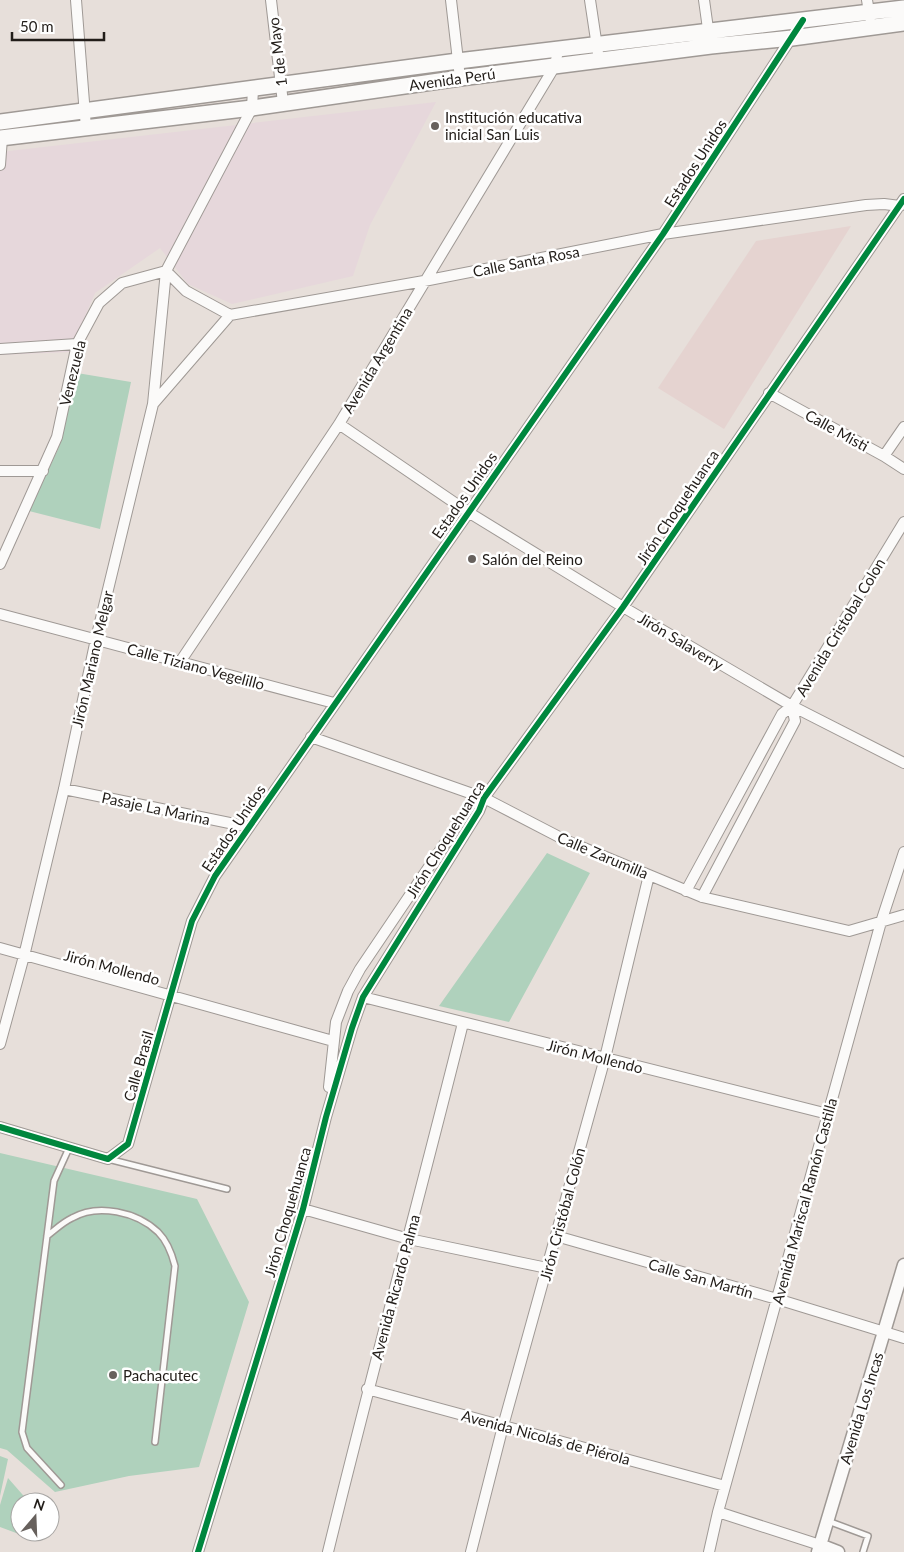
<svg xmlns="http://www.w3.org/2000/svg" width="904" height="1552" font-family="Lato,sans-serif">
<rect width="100%" height="100%" fill="#e7dfda"/>
<path fill="#e6d7db" d="M 436,102 L 370,225 L 353,276 L 232,304 L 188,284 L 160,248 L 95,293 L 70,352 L 0,355 L 0,152 Z"/>
<path fill="#e5d3d0" d="M 851,226 L 724,429 L 658,388 L 756,241 Z"/>
<path fill="#afd1bc" d="M 77,373 L 131,382 L 100,529 L 29,511 L 59,447 Z
M 547,853 L 590,873 L 509,1022 L 439,1006 Z
M 0,1153 L 197,1199 L 249,1302 L 199,1467 L 129,1476 L 55,1492 L 7,1450 L 0,1448 Z
M 0,1456 L 8,1459 L 0,1496 Z
M 8,1478 L 29,1502 L 20,1502 L 20,1532 L 38,1532 L 35,1540 L 0,1527 L 0,1505 Z"/>
<g fill="none" stroke-linecap="round" stroke-linejoin="round">
<defs>
<path id="service" d="M 108,1159 L 227,1189
M 47,1236 C 55,1230 63,1222 72,1218 C 98,1203 137,1212 158,1232 C 168,1242 172,1254 175,1266 L 155,1442
M 61,1485 L 27,1448 L 22,1432 L 54,1181 L 69,1148
M 828,1521 L 868,1536 L 863,1552"/>
<path id="minor" d="M 76,0 L 86,128
M 271,0 L 283,103
M 451,0 L 460,78
M 590,0 L 599,60
M 704,0 L 709,36
M 867,0 L 870,18
M 0,136 L 2,138 L 0,165
M 166,271 L 186,291 L 230,315 L 424,281 L 663,234 L 866,205 L 884,204 L 900,206
M 0,349 L 77,344
M 769,393 L 884,456 L 904,469
M 153,404 L 230,315
M 339,424 L 468,512 L 623,607 L 792,706 L 904,763
M 884,456 L 904,427
M 0,471 L 43,471
M 0,564 L 57,437 L 77,344 L 99,303 L 122,283 L 166,271
M 0,614 L 334,703
M 180,662 L 339,424 L 555,66 L 558,50
M 311,737 L 484,798 L 565,840 L 702,897 L 849,931 L 904,915
M 64,789 L 249,827
M 686,891 L 782,714 L 792,706 L 904,522
M 702,897 L 795,721 L 792,706
M 0,948 L 333,1041
M 363,997 L 828,1114
M 0,1044 L 24,956 L 64,789 L 96,639 L 153,404 L 166,271 L 252,108 L 253,89
M 329,1087 L 336,1022 L 348,991 L 360,969 L 472,803 L 484,798
M 0,1127 L 108,1159 L 128,1144 L 192,921 L 215,876 L 663,234 L 803,20
M 303,1209 L 409,1239 L 547,1268
M 556,1236 L 777,1299 L 904,1338
M 367,1389 L 725,1486
M 718,1512 L 820,1545
M 198,1552 L 303,1209 L 326,1117 L 352,1028 L 363,997 L 479,811 L 484,798 L 623,607 L 904,199
M 328,1552 C 371,1375 419,1200 463,1023
M 471,1552 L 503,1426 L 605,1058 L 649,875
M 709,1552 L 718,1512 L 881,922 L 904,852"/>
<path id="tertiary" d="M 820,1545 L 838,1552
M 818,1552 L 904,1265"/>
<path id="secondary" d="M 0,122 L 458,61 L 904,8
M 0,138 L 252,108 L 460,78 L 711,46 L 792,38 L 904,23"/>
</defs>
<use href="#service" stroke="#9f9995" stroke-width="8"/>
<use href="#minor" stroke="#9f9995" stroke-width="12"/>
<use href="#tertiary" stroke="#9f9995" stroke-width="15"/>
<use href="#secondary" stroke="#9f9995" stroke-width="18"/>
<use href="#service" stroke="#fbfaf9" stroke-width="5"/>
<use href="#minor" stroke="#fbfaf9" stroke-width="10"/>
<use href="#tertiary" stroke="#fbfaf9" stroke-width="12"/>
<use href="#secondary" stroke="#fbfaf9" stroke-width="15"/>
<defs>
<path id="cycleway" d="M 0,1127 L 108,1159 L 128,1144 L 192,921 L 215,876 L 663,234 L 803,20
M 198,1552 L 303,1209 L 326,1117 L 352,1028 L 363,997 L 479,811 L 484,798 L 623,607 L 904,199"/>
</defs>
<use href="#cycleway" stroke="#fff" stroke-width="9"/>
<use href="#cycleway" stroke="#00873e" stroke-width="6"/>
</g>
<g fill="#67615d" stroke="#fff" stroke-width="2">
<circle cx="435" cy="126" r="5"/>
<circle cx="472" cy="559" r="5"/>
<circle cx="113" cy="1375" r="5"/>
</g>
<g text-anchor="middle" dominant-baseline="central" stroke-width="5" stroke-linejoin="round" paint-order="stroke">
<g font-size="15" fill="#221d19" stroke="#fff">
<text transform="translate(277 52) rotate(-97)">1 de Mayo</text>
<text transform="translate(452 79) rotate(-8)">Avenida Perú</text>
<text transform="translate(695 163) rotate(-57)">Estados Unidos</text>
<text transform="translate(526 261) rotate(-11)">Calle Santa Rosa</text>
<text transform="translate(377 360) rotate(-59)">Avenida Argentina</text>
<text transform="translate(72 373) rotate(-76)">Venezuela</text>
<text transform="translate(837 430) rotate(29)">Calle Misti</text>
<text transform="translate(464 495) rotate(-55)">Estados Unidos</text>
<text transform="translate(677 507) rotate(-56)">Jirón Choquehuanca</text>
<text transform="translate(840 627) rotate(-59)">Avenida Cristobal Colon</text>
<text transform="translate(681 641) rotate(31)">Jirón Salaverry</text>
<text transform="translate(92 659) rotate(-77)">Jirón Mariano Melgar</text>
<text transform="translate(196 666) rotate(15)">Calle Tiziano Vegelillo</text>
<text transform="translate(156 808) rotate(12)">Pasaje La Marina</text>
<text transform="translate(233 828) rotate(-56)">Estados Unidos</text>
<text transform="translate(445 839) rotate(-58)">Jirón Choquehuanca</text>
<text transform="translate(603 855) rotate(23)">Calle Zarumilla</text>
<text transform="translate(112 967) rotate(15)">Jirón Mollendo</text>
<text transform="translate(595 1056) rotate(14)">Jirón Mollendo</text>
<text transform="translate(138 1066) rotate(-74)">Calle Brasil</text>
<text transform="translate(804 1201) rotate(-75)">Avenida Mariscal Ramón Castilla</text>
<text transform="translate(287 1212) rotate(-74)">Jirón Choquehuanca</text>
<text transform="translate(562 1214) rotate(-75)">Jirón Cristóbal Colón</text>
<text transform="translate(701 1278) rotate(16)">Calle San Martín</text>
<text transform="translate(395 1287) rotate(-75)">Avenida Ricardo Palma</text>
<text transform="translate(861 1408) rotate(-73)">Avenida Los Incas</text>
<text transform="translate(546 1437) rotate(15)">Avenida Nicolás de Piérola</text>
</g>
<g font-size="15" fill="#221d19" stroke="#fff" text-anchor="start">
<text x="445" y="117">Institución educativa<tspan x="445" dy="17">inicial San Luis</tspan></text>
<text x="482" y="559">Salón del Reino</text>
<text x="123" y="1375">Pachacutec</text>
</g>
</g>
<g transform="translate(35 1517) rotate(19)"><circle r="24" fill="#ffffff" stroke="#a7a5a3"/>
<path d="M0-4L9 19L0 12L-9 19Z" fill="#67615d"/>
<text y="-8" font-size="14" font-weight="bold" text-anchor="middle" fill="#221d19">N</text>
</g>
<path d="M12 32v8h92v-8" fill="none" stroke="#221d19" stroke-width="2.5"/>
<text x="20" y="32" font-size="15" fill="#221d19" stroke="#ffffff" stroke-width="4" paint-order="stroke">50 m</text>
</svg>
